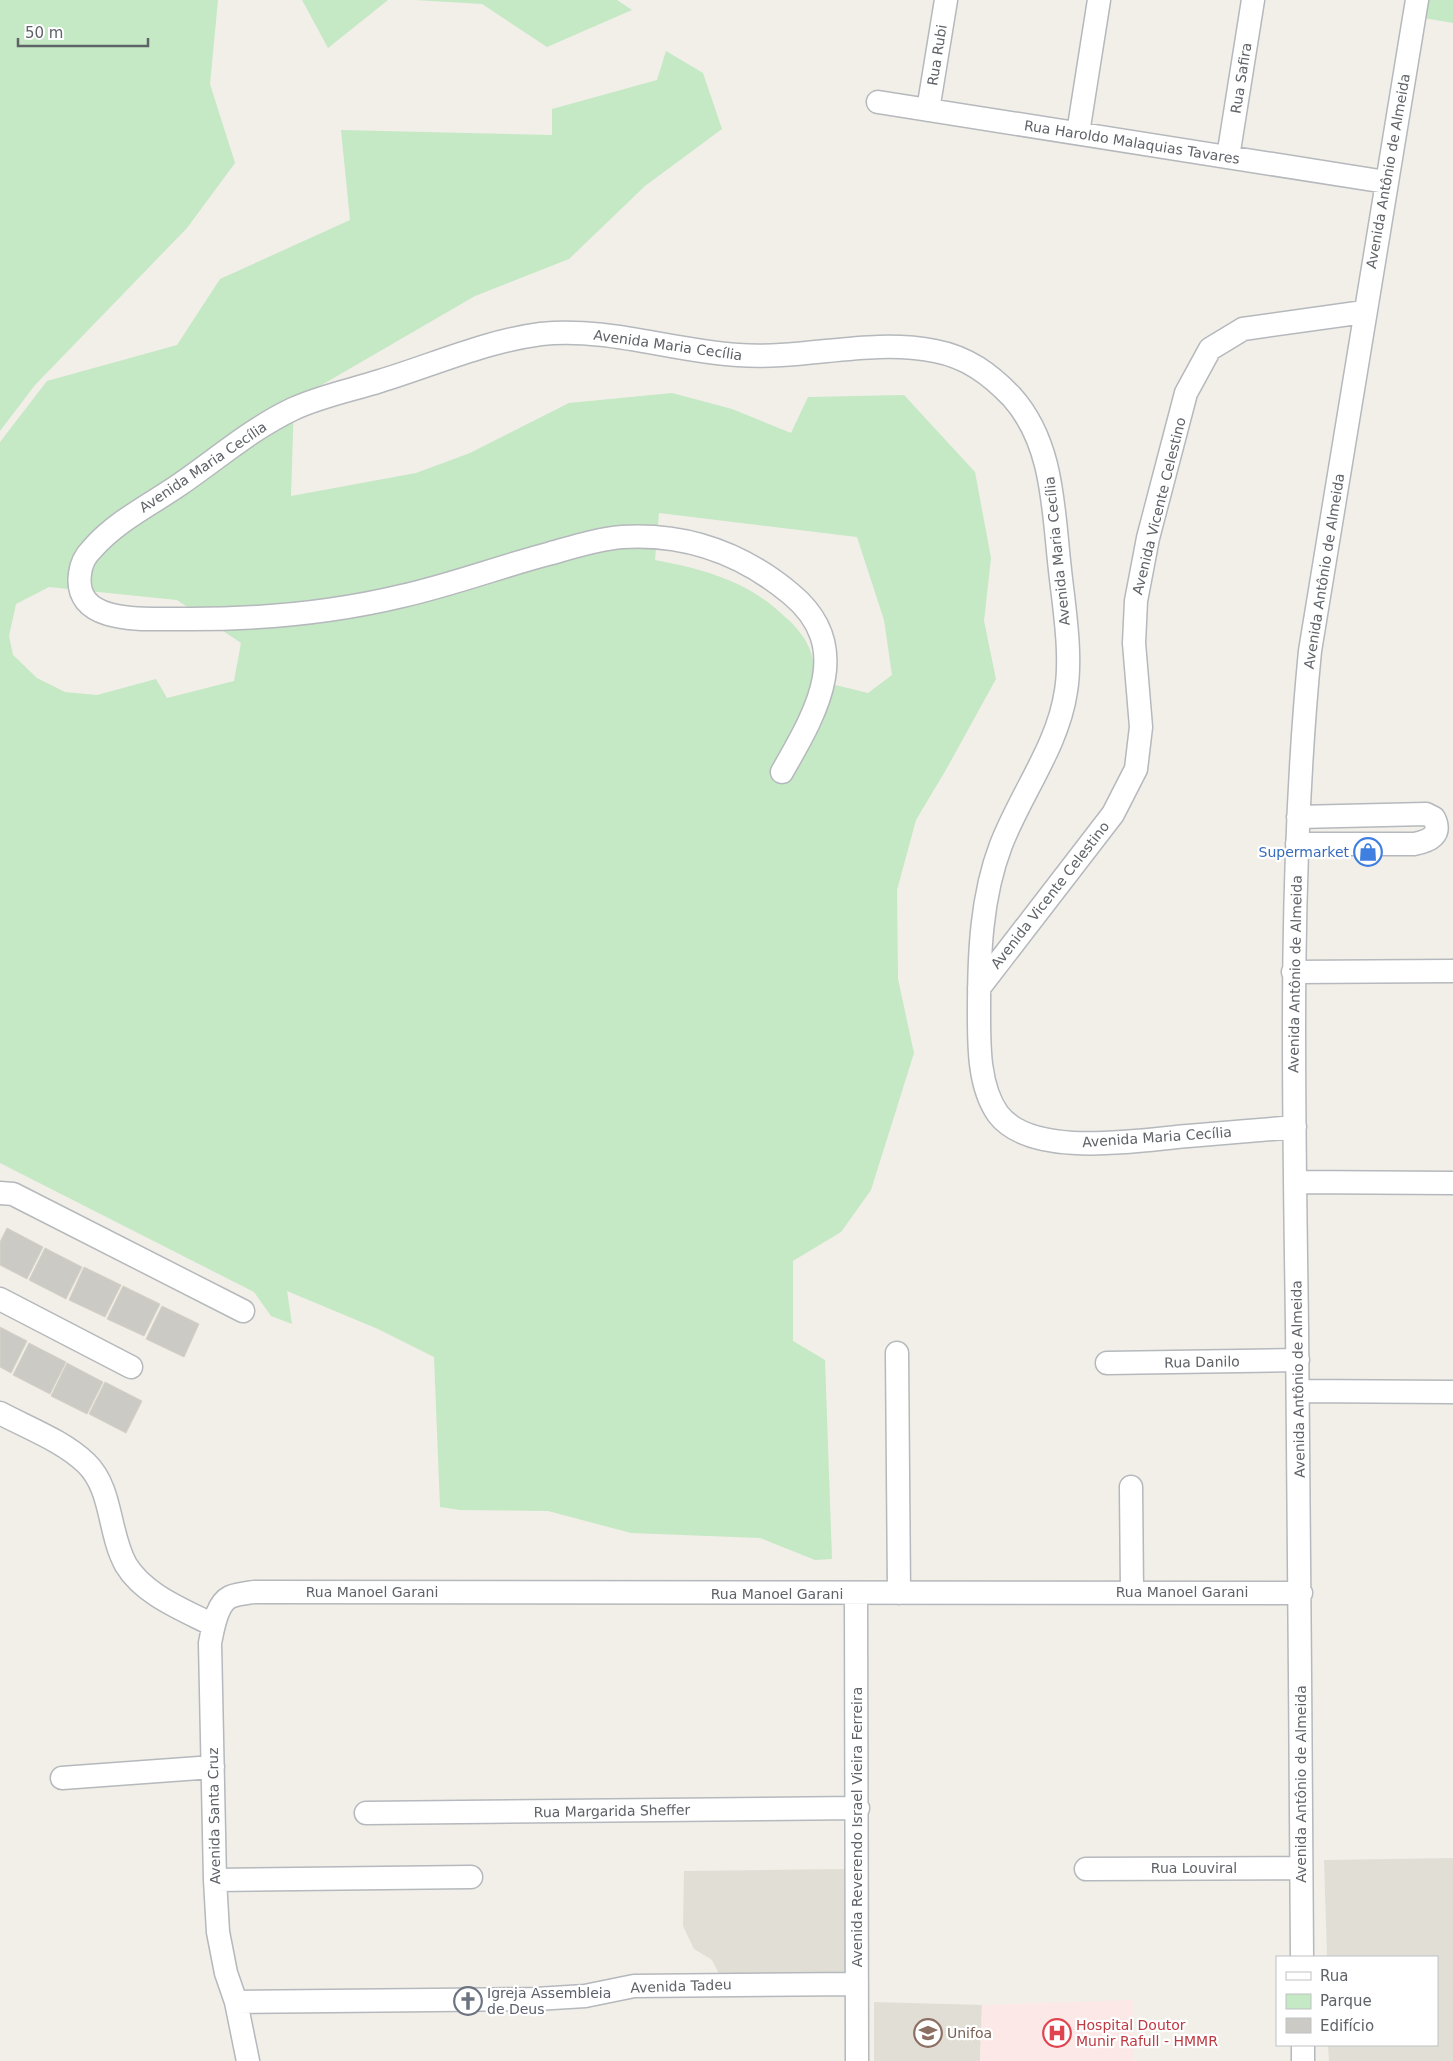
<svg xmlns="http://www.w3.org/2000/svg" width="1453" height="2061" font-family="'DejaVu Sans',sans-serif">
<rect width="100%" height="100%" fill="#f1efe8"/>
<path fill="#e1ded6" d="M 1453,1858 L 1453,2061 L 1329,2061 L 1328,2045 L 1437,2045 L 1437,1957 L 1327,1957 L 1324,1860 Z
M 847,1869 L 849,1979 L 720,1976 L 712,1960 L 694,1949 L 683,1926 L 684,1871 Z
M 874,2002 L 982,2005 L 980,2061 L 874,2061 Z"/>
<path fill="#fce8e6" d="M 1133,2000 L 1133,2061 L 980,2061 L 982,2005 Z"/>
<path fill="#c5e8c5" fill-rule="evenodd" d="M 0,0 L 218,0 L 210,84 L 235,163 L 187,228 L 35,385 L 0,431 Z
M 302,0 L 388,0 L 328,48 Z
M 415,0 L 617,0 L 632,10 L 547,47 L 482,4 Z
M 1427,0 L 1453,0 L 1453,23 L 1424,18 Z
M 666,51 L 703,73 L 722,129 L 645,186 L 569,259 L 475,296 L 294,401 L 291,496 L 416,473 L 470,453 L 569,403 L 672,393 L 732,409 L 791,433 L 808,397 L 904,395 L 975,472 L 991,558 L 984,621 L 996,679 L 947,768 L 916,820 L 897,890 L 898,979 L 914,1053 L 871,1190 L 841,1232 L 793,1261 L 793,1341 L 825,1360 L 832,1559 L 815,1560 L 760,1538 L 631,1533 L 548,1511 L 460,1510 L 440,1507 L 434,1357 L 378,1329 L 287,1291 L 292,1324 L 271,1316 L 254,1292 L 0,1163 L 0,442 L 47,381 L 177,345 L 220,279 L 350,220 L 341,130 L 552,135 L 552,109 L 657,80 ZM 659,513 L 857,537 L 884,620 L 892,675 L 868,693 L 815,680 C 814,671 814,661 811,653 C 807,639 795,625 784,616 C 748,581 703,569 655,560 ZM 49,587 L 177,600 L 241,643 L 234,681 L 167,698 L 156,679 L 97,695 L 65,692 L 37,678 L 13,655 L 9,636 L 16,604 Z"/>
<path fill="#cccac5" stroke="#d6d1c6" d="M 7,1228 L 43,1247 L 27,1279 L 0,1265 L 0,1242 Z
M 45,1248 L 82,1267 L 66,1299 L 29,1280 Z
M 84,1267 L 121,1285 L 105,1317 L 69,1300 Z
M 123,1286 L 160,1304 L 144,1336 L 107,1319 Z
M 162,1306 L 199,1324 L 184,1357 L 146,1339 Z
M 0,1327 L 27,1341 L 11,1373 L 0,1367 Z
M 29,1343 L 66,1362 L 50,1394 L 13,1375 Z
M 67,1363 L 103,1382 L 87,1414 L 51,1396 Z
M 105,1382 L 142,1401 L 126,1433 L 89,1414 Z"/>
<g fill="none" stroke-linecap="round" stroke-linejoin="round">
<defs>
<path id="minor" d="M 878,102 L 1386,182
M 928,110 L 946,0
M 1078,133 L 1099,0
M 1228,157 L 1253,0
M 782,772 C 815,714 856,648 791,594 C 743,554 686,533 622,537 C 597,539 573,547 548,554 C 499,567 451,585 402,596 C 327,614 252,620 175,619 C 143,619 73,624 80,574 C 81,563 85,556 93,548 C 117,521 150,505 179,485 C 217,459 251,429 293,409 C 321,396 352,390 380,381 C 433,365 486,341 541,334 C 608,327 672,351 738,355 C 804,360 869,338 935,351 C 967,357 990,374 1012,397 C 1054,444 1053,510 1060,570 C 1064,607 1072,654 1066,691 C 1058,746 1021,793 1001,845 C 981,897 979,955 979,1010 C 979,1043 978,1086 998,1114 C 1032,1159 1139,1140 1188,1136 C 1224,1133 1259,1130 1295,1127
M 1297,844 L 1414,844 C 1430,841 1442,835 1434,818 L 1426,814 L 1298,817
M 1293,972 L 1453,971
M 979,988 L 1113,814 L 1136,769 L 1141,727 L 1134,643 L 1136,601 L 1148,538 L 1186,393 L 1210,349 L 1243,329 L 1364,312
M 1295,1182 L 1453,1183
M 0,1193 L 13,1194 L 243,1311
M 0,1299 L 131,1367
M 897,1353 L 899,1593
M 1107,1363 L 1298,1360
M 1298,1391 L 1453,1392
M 0,1413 C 28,1428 63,1441 86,1463 C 113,1489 108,1533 126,1565 C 144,1595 184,1610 213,1625
M 1131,1487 L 1132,1592
M 856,1594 L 857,2061
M 62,1778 L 213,1767
M 366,1813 L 858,1808
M 1086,1869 L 1301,1868
M 215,1880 L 471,1877
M 1302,1957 C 1300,1747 1300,1537 1297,1327 C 1294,1101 1288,876 1310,651 L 1417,0
M 236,2002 L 536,1999 L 585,1996 L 634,1986 L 857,1984
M 1303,2045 L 1303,2061
M 248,2061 L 236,2002 L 226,1973 L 218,1932 L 215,1880 L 210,1643 C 213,1629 216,1604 230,1597 C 237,1594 247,1593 254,1592 L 1301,1593"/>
</defs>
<use href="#minor" stroke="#b5b8bc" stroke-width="25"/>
<use href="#minor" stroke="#fff" stroke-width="22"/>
</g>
<defs>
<symbol id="shop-ring" viewBox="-11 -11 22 22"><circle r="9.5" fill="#fff" stroke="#3f7fe0" stroke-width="1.5"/><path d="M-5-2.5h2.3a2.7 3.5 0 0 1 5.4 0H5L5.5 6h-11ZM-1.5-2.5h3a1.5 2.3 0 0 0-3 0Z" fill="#3f7fe0"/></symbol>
<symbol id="church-ring" viewBox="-11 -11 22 22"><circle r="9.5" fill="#fff" stroke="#6b7280" stroke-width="1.5"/><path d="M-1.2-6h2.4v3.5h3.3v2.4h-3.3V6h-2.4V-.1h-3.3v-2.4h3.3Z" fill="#6b7280"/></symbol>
<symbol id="university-ring" viewBox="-11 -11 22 22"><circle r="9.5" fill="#fff" stroke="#8d6e63" stroke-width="1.5"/><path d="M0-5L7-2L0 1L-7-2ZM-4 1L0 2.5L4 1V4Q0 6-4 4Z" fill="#8d6e63"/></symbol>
<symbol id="hospital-ring" viewBox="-11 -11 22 22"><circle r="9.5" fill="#fff" stroke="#e0444e" stroke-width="1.5"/><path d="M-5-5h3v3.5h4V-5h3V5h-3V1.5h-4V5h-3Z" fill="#e0444e"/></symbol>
</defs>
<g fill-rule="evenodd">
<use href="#shop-ring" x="1352" y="836" width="32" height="32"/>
<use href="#church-ring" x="452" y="1985" width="32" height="32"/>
<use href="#university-ring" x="912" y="2017" width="32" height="32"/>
<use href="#hospital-ring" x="1041" y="2017" width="32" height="32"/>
</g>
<g text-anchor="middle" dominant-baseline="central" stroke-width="4.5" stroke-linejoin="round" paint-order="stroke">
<g font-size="14" fill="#5f6368" stroke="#fff">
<text transform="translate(937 55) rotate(-81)">Rua Rubi</text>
<text transform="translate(1241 78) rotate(-81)">Rua Safira</text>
<text transform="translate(1132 142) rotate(9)">Rua Haroldo Malaquias Tavares</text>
<text transform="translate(1388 171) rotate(-80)">Avenida Antônio de Almeida</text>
<text transform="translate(668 345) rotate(8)">Avenida Maria Cecília</text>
<text transform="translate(203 467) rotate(-34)">Avenida Maria Cecília</text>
<text transform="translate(1159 506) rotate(-76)">Avenida Vicente Celestino</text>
<text transform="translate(1057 551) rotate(-96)">Avenida Maria Cecília</text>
<text transform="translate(1324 571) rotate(-81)">Avenida Antônio de Almeida</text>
<text transform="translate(1050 895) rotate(-52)">Avenida Vicente Celestino</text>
<text transform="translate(1295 974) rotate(-89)">Avenida Antônio de Almeida</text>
<text transform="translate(1157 1137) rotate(-4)">Avenida Maria Cecília</text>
<text transform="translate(1202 1362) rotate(-1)">Rua Danilo</text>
<text transform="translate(1298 1379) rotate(-91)">Avenida Antônio de Almeida</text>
<text x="372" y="1592">Rua Manoel Garani</text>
<text x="1182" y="1592">Rua Manoel Garani</text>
<text x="777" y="1594">Rua Manoel Garani</text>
<text transform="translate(1301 1784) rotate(-90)">Avenida Antônio de Almeida</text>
<text transform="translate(612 1811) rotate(-1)">Rua Margarida Sheffer</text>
<text transform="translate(214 1816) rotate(-91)">Avenida Santa Cruz</text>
<text transform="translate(857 1827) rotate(-90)">Avenida Reverendo Israel Vieira Ferreira</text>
<text x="1194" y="1868">Rua Louviral</text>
<text transform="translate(681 1986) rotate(-2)">Avenida Tadeu</text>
</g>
<g font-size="14" fill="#366cbe" stroke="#fff" text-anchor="end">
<text x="1349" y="852">Supermarket</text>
</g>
<g font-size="14" fill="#5b616d" stroke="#fff" text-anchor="start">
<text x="487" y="1993">Igreja Assembleia<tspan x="487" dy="16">de Deus</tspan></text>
</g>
<g font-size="14" fill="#be3a42" stroke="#fff" text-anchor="start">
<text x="1076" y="2025">Hospital Doutor<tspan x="1076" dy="16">Munir Rafull - HMMR</tspan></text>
</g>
<g font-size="14" fill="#785e54" stroke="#fff" text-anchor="start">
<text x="947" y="2033">Unifoa</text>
</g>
</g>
<rect x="1276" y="1956" width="162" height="90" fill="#ffffff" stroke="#bfc1c3"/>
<rect x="1286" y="1972" width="25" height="8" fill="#ffffff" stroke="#bfc1c3"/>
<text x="1320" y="1981" font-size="15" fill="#5f6368">Rua</text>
<rect x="1286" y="1994" width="25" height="15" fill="#c5e8c5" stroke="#bfc1c3"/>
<text x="1320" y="2006" font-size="15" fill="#5f6368">Parque</text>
<rect x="1286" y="2018" width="25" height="15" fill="#cccac5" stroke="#bfc1c3"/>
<text x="1320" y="2031" font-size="15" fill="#5f6368">Edifício</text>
<path d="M18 38v8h130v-8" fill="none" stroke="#5f6368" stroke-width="2.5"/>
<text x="25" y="38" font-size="15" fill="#5f6368" stroke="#ffffff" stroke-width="4" paint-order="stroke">50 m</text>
</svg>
